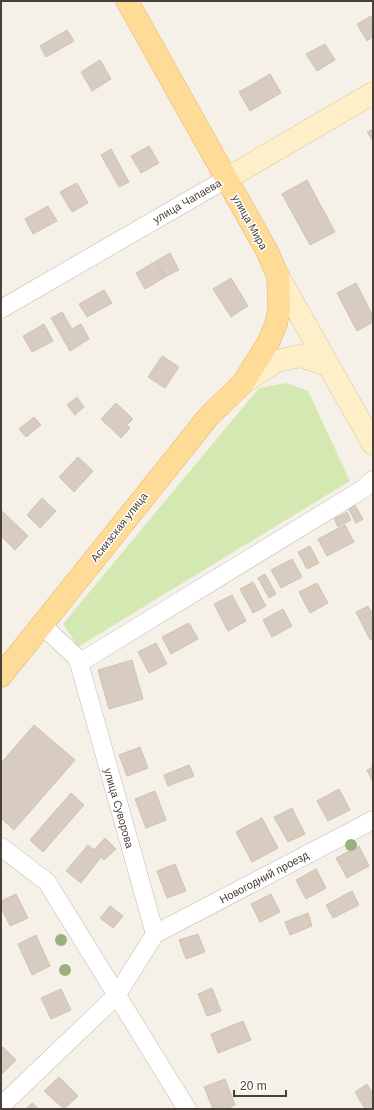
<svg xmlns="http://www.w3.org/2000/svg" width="374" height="1110" font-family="Arial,sans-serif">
<rect width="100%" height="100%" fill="#f5f1e9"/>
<path fill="#d4e9b2" d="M 286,383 L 308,391 L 350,481 L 78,647 L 63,624 L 259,388 Z"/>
<path fill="#d7ccbf" stroke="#d1c3b2" d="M 373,15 L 373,37 L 367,41 L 357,24 Z
M 67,30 L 74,41 L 46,57 L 40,46 Z
M 325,44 L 335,60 L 317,71 L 306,54 Z
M 100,60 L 111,79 L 92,91 L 81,72 Z
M 270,74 L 281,93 L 250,111 L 239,92 Z
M 373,129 L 373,141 L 367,132 Z
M 149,146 L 159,163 L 141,173 L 131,156 Z
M 111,149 L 129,182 L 119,187 L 101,155 Z
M 307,180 L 335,232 L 310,245 L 282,194 Z
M 77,183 L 88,203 L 72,212 L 60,192 Z
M 48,206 L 57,221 L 33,234 L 25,219 Z
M 170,253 L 179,270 L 165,277 L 156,261 Z
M 156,261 L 165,277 L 145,289 L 136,273 Z
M 231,278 L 248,306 L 231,317 L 213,289 Z
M 356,283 L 373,316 L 373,322 L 357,331 L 337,293 Z
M 104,290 L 112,303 L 87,317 L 79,304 Z
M 62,312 L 72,329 L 81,324 L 89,339 L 70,351 L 51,318 Z
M 44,324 L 53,341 L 32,352 L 23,336 Z
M 162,356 L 179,367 L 165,388 L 148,377 Z
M 77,397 L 84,407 L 75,415 L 67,405 Z
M 116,403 L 133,419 L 127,425 L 130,428 L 121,438 L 101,419 Z
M 34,417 L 41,425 L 26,437 L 19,429 Z
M 78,457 L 93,471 L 74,492 L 59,477 Z
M 42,498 L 56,511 L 40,528 L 27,515 Z
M 355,505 L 363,519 L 356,523 L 348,508 Z
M 1,510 L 28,536 L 15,550 L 1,536 Z
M 347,512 L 351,520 L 338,527 L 334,519 Z
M 345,525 L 354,542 L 327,556 L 318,539 Z
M 310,546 L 319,563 L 307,569 L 298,552 Z
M 292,559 L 302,577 L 281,588 L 271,570 Z
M 265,574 L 276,594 L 269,598 L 258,578 Z
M 253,582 L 266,606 L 253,613 L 240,589 Z
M 317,583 L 328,603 L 310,613 L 299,592 Z
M 232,595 L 246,621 L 228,631 L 214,604 Z
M 368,606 L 373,615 L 373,638 L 370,640 L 356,612 Z
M 283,609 L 292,626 L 272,637 L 263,620 Z
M 189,623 L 198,639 L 171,654 L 162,637 Z
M 156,643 L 167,664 L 149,673 L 138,652 Z
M 132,660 L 143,699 L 109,709 L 98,670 Z
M 34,725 L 75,760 L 14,830 L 1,818 L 1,763 Z
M 140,747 L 148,768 L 127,776 L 119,755 Z
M 189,765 L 194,776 L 168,786 L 164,775 Z
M 373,767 L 373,782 L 367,770 Z
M 339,789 L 350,810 L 328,821 L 317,801 Z
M 155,791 L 166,820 L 146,828 L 135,799 Z
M 71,793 L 84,805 L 43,852 L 30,840 Z
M 292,808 L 305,834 L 288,842 L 274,817 Z
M 262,818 L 278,848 L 252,862 L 236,832 Z
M 105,838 L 116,849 L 104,860 L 101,857 L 81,883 L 66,871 L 88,845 L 94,850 Z
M 359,846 L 369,866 L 347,878 L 336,858 Z
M 175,864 L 186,891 L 167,898 L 157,871 Z
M 316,869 L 326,888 L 306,899 L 296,880 Z
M 352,891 L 359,905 L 333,918 L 326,905 Z
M 16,894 L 28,918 L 10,926 L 1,907 L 1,901 Z
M 271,894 L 280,912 L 260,922 L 251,904 Z
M 110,906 L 123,916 L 113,928 L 100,918 Z
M 308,913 L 312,926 L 290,935 L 285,922 Z
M 198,934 L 205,952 L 186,959 L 179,940 Z
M 36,935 L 50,966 L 32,975 L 18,944 Z
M 212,988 L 221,1011 L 207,1016 L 198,994 Z
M 61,989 L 71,1010 L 51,1019 L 41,998 Z
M 243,1021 L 251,1040 L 218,1053 L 211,1034 Z
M 3,1047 L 16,1060 L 1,1075 L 1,1049 Z
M 59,1077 L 78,1096 L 64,1109 L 44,1091 Z
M 225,1079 L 235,1105 L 226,1109 L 213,1109 L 204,1087 Z
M 367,1084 L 373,1094 L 373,1109 L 365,1109 L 355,1092 Z
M 32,1103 L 39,1109 L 26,1109 Z"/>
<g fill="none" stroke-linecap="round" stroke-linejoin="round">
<defs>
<path id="street" d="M 1,309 L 226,179
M 79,663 L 363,489 L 373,480
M 1,847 L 47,882 L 187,1109
M 155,934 L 373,820
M 1,1106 L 116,996 L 155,934 L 79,663 L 76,657 L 42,625"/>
<path id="secondary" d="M 226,179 L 373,93
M 278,276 L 373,444
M 243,383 L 277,361 L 300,356 L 328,365"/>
<path id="primary" d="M 1,676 L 209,416 L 243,383 L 268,343 L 276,324 L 279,310 L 278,276 L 267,251 L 127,1"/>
</defs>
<use href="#street" stroke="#c0b8ac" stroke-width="19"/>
<use href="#secondary" stroke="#d8c49b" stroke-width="23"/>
<use href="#primary" stroke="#e5b767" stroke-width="23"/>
<use href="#street" stroke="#fff" stroke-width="18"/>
<use href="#secondary" stroke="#ffefc9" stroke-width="22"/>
<use href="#primary" stroke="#ffdb98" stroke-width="22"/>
</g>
<g fill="#99b17f">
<circle cx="351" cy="845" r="6"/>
<circle cx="61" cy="940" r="6"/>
<circle cx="65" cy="970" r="6"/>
</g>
<g text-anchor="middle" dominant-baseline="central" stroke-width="3" stroke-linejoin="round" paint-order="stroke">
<g font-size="11" fill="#494137" stroke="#fff">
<text transform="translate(187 201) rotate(-30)">улица Чапаева</text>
<text transform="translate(250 222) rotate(61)">улица Мира</text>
<text transform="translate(119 527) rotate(-52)">Аскизская улица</text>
<text transform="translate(119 808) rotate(74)">улица Суворова</text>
<text transform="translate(264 877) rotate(-28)">Новогодний проезд</text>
</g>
</g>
<rect width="374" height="1110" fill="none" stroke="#494137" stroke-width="4"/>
<path d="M234 1090v6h52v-6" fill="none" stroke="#494137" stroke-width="2"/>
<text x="240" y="1090" font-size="12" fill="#494137" stroke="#ffffff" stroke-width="3" paint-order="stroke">20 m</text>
</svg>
